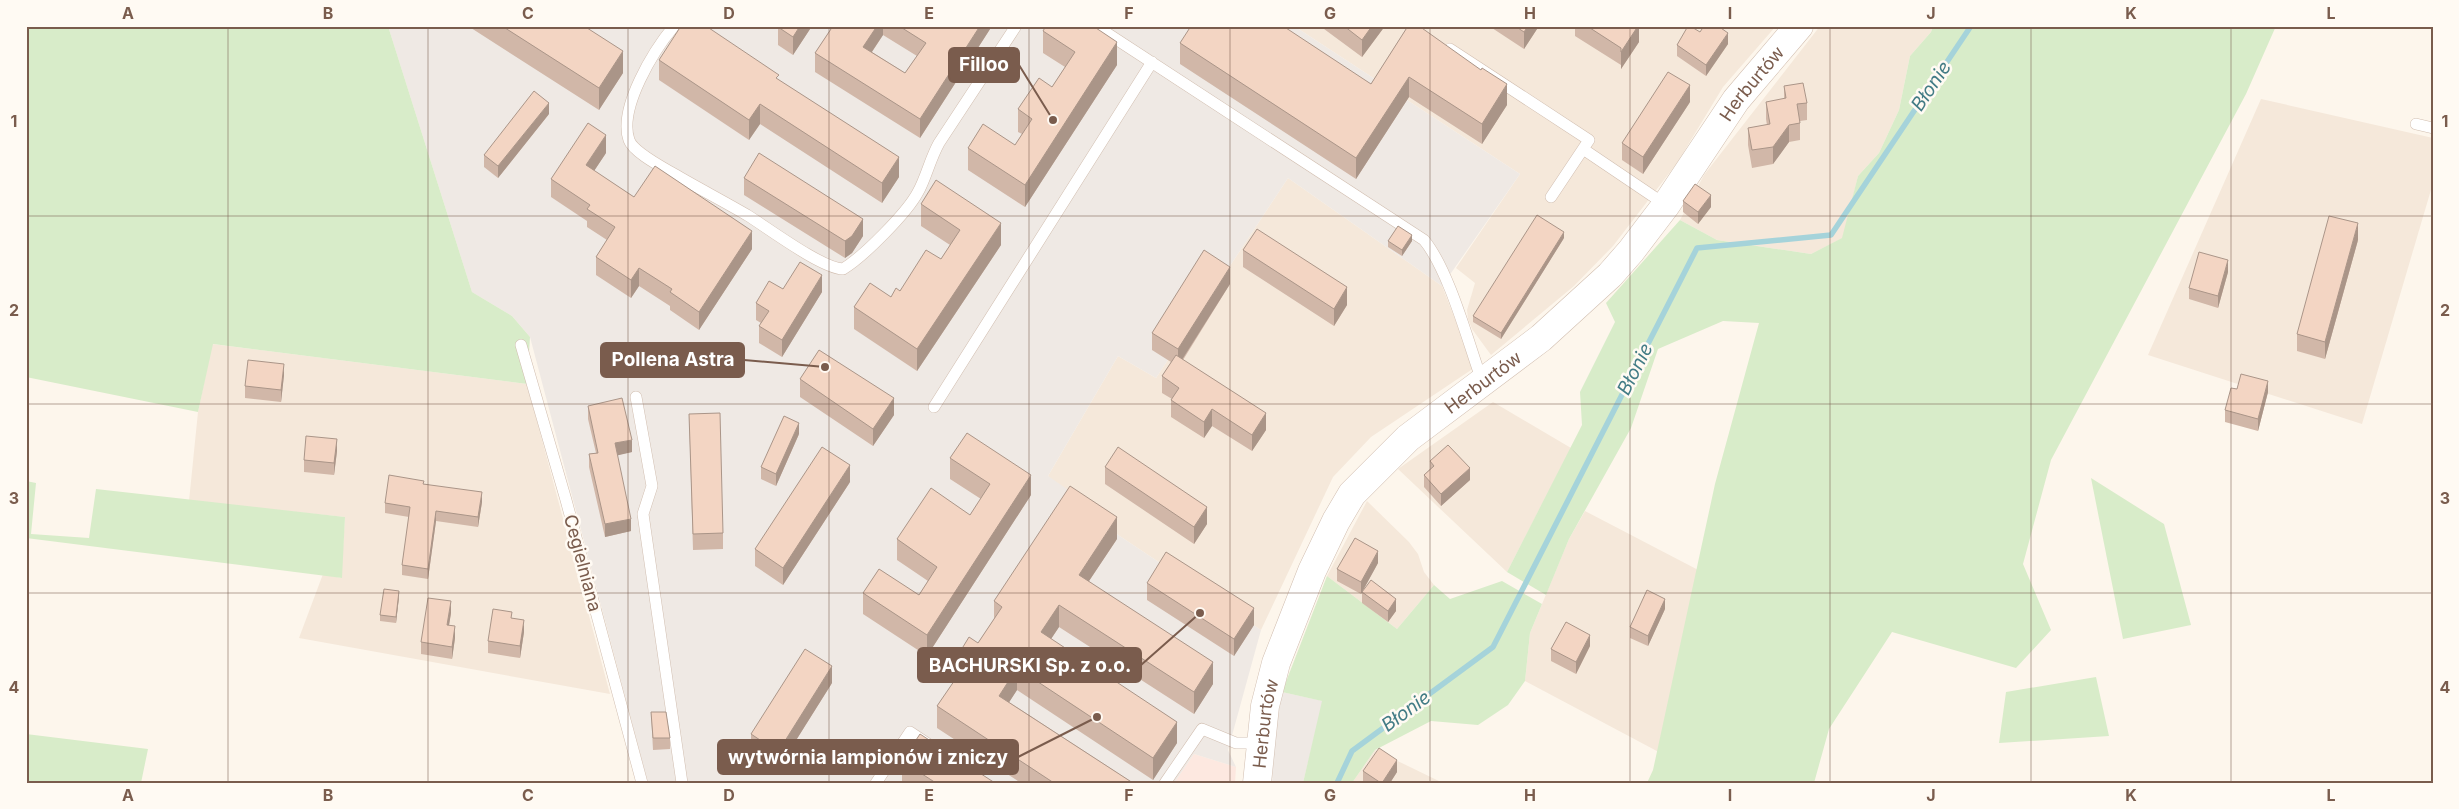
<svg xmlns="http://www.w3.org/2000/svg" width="2459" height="809" font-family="Inter,sans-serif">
<rect width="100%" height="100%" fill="#fdf6ec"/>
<path fill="#f5e8da" d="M 1294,26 L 1776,26 L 1723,87 L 1677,163 L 1613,246 L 1574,286 L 1491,355 L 1472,329 L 1468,319 L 1467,310 L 1475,283 L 1456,268 L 1520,174 Z
M 1820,26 L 1933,26 L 1931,32 L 1910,56 L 1899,110 L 1879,153 L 1858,176 L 1843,238 L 1811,254 L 1717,240 L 1680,220 L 1704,175 Z
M 2261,99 L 2433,138 L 2433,183 L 2362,424 L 2148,355 Z
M 1288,178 L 1442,286 L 1467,350 L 1480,364 L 1371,437 L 1333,477 L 1261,630 L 1073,505 L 1048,476 L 1118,356 L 1156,378 Z
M 212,344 L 527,384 L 610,694 L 299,638 L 323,574 L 341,578 L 345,517 L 189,501 L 198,412 Z
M 1493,402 L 1571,448 L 1507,572 L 1398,469 Z
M 1367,501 L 1409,542 L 1418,554 L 1424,572 L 1434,585 L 1397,629 L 1327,576 Z
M 1585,511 L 1704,573 L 1670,758 L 1525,681 L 1530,633 L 1569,539 Z
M 1375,750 L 1443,783 L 1352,783 Z"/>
<path fill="#fde8e0" d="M 1194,754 L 1236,767 L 1235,783 L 1174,783 Z"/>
<path fill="#efe9e4" d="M 388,26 L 1294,26 L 1520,174 L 1442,286 L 1288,178 L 1156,378 L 1118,356 L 1048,476 L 1080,498 L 1073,505 L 1261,630 L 1228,750 L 1236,767 L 1194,754 L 1174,783 L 648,783 L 530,337 L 512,316 L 472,292 Z
M 1282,692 L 1323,701 L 1303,783 L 1272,783 L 1276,721 Z"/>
<path fill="#d8ecc9" d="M 26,26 L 388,26 L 472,292 L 512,316 L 530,337 L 527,384 L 213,344 L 198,412 L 26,377 Z
M 1933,26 L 2276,26 L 2246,94 L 2051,460 L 2023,564 L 2051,630 L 2016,668 L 1892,632 L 1829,729 L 1814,783 L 1647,783 L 1653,770 L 1715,484 L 1759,323 L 1723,321 L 1658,349 L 1631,428 L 1569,539 L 1546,595 L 1507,572 L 1582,425 L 1580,392 L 1615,322 L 1606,303 L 1680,220 L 1717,240 L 1811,254 L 1842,238 L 1858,176 L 1879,153 L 1899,110 L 1910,56 L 1931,32 Z
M 2091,478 L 2164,524 L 2191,625 L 2123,639 Z
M 26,481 L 36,483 L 31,534 L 89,538 L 96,489 L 345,517 L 342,578 L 26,538 Z
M 1327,576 L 1397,629 L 1434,585 L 1450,599 L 1502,581 L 1542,604 L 1530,633 L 1525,681 L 1508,705 L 1478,725 L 1431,721 L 1375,750 L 1352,783 L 1303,783 L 1322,701 L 1282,692 Z
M 2096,677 L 2109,736 L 1999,743 L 2006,692 Z
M 26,734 L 148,749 L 141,783 L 26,783 Z"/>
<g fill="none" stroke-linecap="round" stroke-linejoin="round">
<path stroke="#a5d3da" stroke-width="5.5" d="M 1337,783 L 1352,751 L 1493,647 L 1697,248 L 1831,235 L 1971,26"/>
<defs>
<path id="service" d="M 674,26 C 654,50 618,108 629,140 C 633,152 662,167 674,174 C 698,188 723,201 747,215 C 768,228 821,268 843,269 C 863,257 907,213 918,192 C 926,178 930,159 939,143 L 1016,26
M 1096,26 L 1424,240 C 1449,270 1468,342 1482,381
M 1450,49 L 1589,140 L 1583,149 L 1666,205
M 2416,124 L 2433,128
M 1551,197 L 1583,149
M 521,345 L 566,500 L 642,783
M 636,397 L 652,486 L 643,514 L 682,783
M 934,407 L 1152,62
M 876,783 L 910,732 L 931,746
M 1165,783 L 1202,729 L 1236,743 L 1261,743"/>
<g id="tertiary">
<path id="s1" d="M 1257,783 L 1265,706 L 1276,663 L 1312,571 L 1336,521 L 1352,494 L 1408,438 L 1541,338 L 1610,275 L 1631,251 L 1666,205 L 1736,100 L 1799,26"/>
</g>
</defs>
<use href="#service" stroke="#d1beb0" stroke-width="12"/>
<use href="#tertiary" stroke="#d1beb0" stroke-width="29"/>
<use href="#service" stroke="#fff" stroke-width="11"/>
<use href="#tertiary" stroke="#fff" stroke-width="28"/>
</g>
<path fill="#d1b7a8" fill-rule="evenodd" d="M 468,26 L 584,26 L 623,73 L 599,110 Z
M 776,26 L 812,26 L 793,55 L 778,45 L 778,27 Z
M 833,26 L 992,26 L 920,138 L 815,72 L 815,53 ZM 883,35 L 917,56 L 905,73 L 872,52 Z
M 1320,26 L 1385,26 L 1362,57 Z
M 1408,26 L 1507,105 L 1482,144 L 1409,97 L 1356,179 L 1180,64 L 1180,43 L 1371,84 Z
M 1489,26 L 1539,26 L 1524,49 Z
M 1575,26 L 1639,26 L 1639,42 L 1621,69 L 1621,65 L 1575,36 Z
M 1043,31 L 1117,65 L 1025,207 L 968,170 L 968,148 L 1015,145 L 1022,134 L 1018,132 L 1018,109 L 1052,87 L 1065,67 L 1043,53 Z
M 1700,32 L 1728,44 L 1706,76 L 1677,56 L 1677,45 Z
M 659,60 L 779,80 L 899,177 L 882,203 L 760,124 L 749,140 L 659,80 Z
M 1784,86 L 1807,103 L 1807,120 L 1800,121 L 1800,140 L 1789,142 L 1773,164 L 1752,168 L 1748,145 L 1748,128 L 1767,125 L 1766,119 L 1766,102 L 1784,99 Z
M 1690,102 L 1643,174 L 1622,160 L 1622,143 Z
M 549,114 L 498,178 L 484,167 L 484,155 Z
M 606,153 L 594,171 L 634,197 L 752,249 L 699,330 L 670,310 L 670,306 L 639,286 L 631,298 L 596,275 L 596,257 L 607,240 L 587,227 L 587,221 L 551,197 L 551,179 Z
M 744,178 L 863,236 L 852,253 L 845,258 L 744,195 Z
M 1683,201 L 1711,207 L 1698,224 L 1683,212 Z
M 921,204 L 1001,245 L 917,371 L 854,329 L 854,307 L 891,297 L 941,259 L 950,245 L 921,226 Z
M 1564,238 L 1501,339 L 1473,322 L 1473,316 Z
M 2358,240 L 2325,359 L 2297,351 L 2297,334 Z
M 1388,241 L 1412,241 L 1402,256 L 1388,247 Z
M 1243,250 L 1347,305 L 1334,326 L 1243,267 Z
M 2228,272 L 2218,308 L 2189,299 L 2189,288 Z
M 1230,284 L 1183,360 L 1266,430 L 1252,451 L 1212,426 L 1204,438 L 1171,417 L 1171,400 L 1172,399 L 1162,393 L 1162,376 L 1171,362 L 1152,350 L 1152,333 Z
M 783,289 L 822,292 L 782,357 L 759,343 L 759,326 L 761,323 L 756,320 L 756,303 Z
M 284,375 L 281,402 L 245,398 L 245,386 Z
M 800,379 L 894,415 L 873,446 L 800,397 Z
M 2237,389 L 2268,392 L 2258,431 L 2225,422 L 2225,410 Z
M 588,406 L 632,452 L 617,455 L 631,531 L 605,537 L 589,467 L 589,454 L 596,453 L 588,419 Z
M 689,414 L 723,533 L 723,549 L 693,550 Z
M 799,434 L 776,486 L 761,479 L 761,467 Z
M 337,451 L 334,475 L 304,472 L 304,460 Z
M 950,458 L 1031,495 L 927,656 L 863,614 L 863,593 L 919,595 L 928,581 L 897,560 L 897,539 L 970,515 L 981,499 L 950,479 Z
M 1430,461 L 1470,480 L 1441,506 L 1424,487 L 1424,475 L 1430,469 Z
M 1105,467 L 1207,524 L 1194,544 L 1105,484 Z
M 850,482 L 783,585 L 755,566 L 755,549 Z
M 424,484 L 482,502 L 478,527 L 436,521 L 428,579 L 402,575 L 402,565 L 409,517 L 385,513 L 385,503 Z
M 1117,539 L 1089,581 L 1213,684 L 1194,714 L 1059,627 L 1051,639 L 1177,743 L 1153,780 L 1017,690 L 1009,702 L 1133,783 L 1021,783 L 937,728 L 937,706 L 952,685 L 952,665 L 978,643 L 994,619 L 994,601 Z
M 1378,563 L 1361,594 L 1337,581 L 1337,569 Z
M 1147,583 L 1254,625 L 1234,656 L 1147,600 Z
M 1362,592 L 1396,611 L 1388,622 L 1362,603 Z
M 399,597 L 396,623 L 380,621 L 380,615 Z
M 1665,609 L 1648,646 L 1630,638 L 1630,627 Z
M 451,613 L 449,625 L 455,638 L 452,659 L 421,654 L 421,642 Z
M 512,618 L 524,632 L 520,658 L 488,653 L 488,641 Z
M 1590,646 L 1576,674 L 1551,661 L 1551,649 Z
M 832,683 L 778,769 L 751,751 L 751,734 Z
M 651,712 L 670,738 L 670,749 L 653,750 Z
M 902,761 L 995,783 L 902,783 Z
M 1363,771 L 1397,772 L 1390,783 L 1363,783 Z"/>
<path fill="#aa9588" d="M 800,26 L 812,26 L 793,55 L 793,37 Z
M 877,26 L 883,26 L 883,35 L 863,65 L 863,47 Z
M 980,26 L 992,26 L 920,138 L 920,119 Z
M 1372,26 L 1385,26 L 1362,57 L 1362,40 Z
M 1528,26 L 1539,26 L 1524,49 L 1524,32 Z
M 1638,26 L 1639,26 L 1639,42 L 1621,69 L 1621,52 Z
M 1728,33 L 1728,44 L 1706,76 L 1706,65 Z
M 1117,42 L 1117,65 L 1025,207 L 1025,185 Z
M 623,51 L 623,73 L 599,110 L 599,88 Z
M 1409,77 L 1409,97 L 1356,179 L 1356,158 Z
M 1507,84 L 1507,105 L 1482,144 L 1482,124 Z
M 1690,85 L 1690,102 L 1643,174 L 1643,157 Z
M 549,103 L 549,114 L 498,178 L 498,166 Z
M 760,104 L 760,124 L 749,140 L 749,120 Z
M 1789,125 L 1789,142 L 1773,164 L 1773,147 Z
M 606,135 L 606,153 L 586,183 L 586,165 Z
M 899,157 L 899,177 L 882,203 L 882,183 Z
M 1711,195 L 1711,207 L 1698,224 L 1698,212 Z
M 863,219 L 863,236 L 852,253 L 845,258 L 845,241 Z
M 1001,223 L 1001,245 L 917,371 L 917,349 Z
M 2358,223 L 2358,240 L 2325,359 L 2325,342 Z
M 752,231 L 752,249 L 699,330 L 699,312 Z
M 1564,232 L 1564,238 L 1501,339 L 1501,333 Z
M 1412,235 L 1412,241 L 1402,256 L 1402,250 Z
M 2228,260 L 2228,272 L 2218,308 L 2218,296 Z
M 1230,267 L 1230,284 L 1178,366 L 1178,349 Z
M 639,268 L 639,286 L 631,298 L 631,280 Z
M 822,275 L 822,292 L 782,357 L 782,340 Z
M 1347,287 L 1347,305 L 1334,326 L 1334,309 Z
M 284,364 L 284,375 L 281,402 L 281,390 Z
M 2268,381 L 2268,392 L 2258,431 L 2258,419 Z
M 894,398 L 894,415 L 873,446 L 873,429 Z
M 1212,409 L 1212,426 L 1204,438 L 1204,422 Z
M 1266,413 L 1266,430 L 1252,451 L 1252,435 Z
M 799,423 L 799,434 L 776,486 L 776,474 Z
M 337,439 L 337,451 L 334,475 L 334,463 Z
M 632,440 L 632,452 L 615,456 L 615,443 Z
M 850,465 L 850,482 L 783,585 L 783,568 Z
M 1470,468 L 1470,480 L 1441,506 L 1441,494 Z
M 1031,475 L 1031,495 L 927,656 L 927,635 Z
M 482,492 L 482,502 L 478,527 L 478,517 Z
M 1207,507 L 1207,524 L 1194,544 L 1194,527 Z
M 436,511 L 436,521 L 428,579 L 428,569 Z
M 1117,517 L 1117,539 L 1079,596 L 1079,575 Z
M 631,519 L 631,531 L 605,537 L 605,524 Z
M 1378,551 L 1378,563 L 1361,594 L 1361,582 Z
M 399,591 L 399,597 L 396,623 L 396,617 Z
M 1396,599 L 1396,611 L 1388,622 L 1388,611 Z
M 1665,599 L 1665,609 L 1648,646 L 1648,636 Z
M 451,601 L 451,613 L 447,637 L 447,625 Z
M 1059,605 L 1059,627 L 1041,654 L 1041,632 Z
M 1254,608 L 1254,625 L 1234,656 L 1234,639 Z
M 524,620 L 524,632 L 520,658 L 520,646 Z
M 455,626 L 455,638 L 452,659 L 452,647 Z
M 1590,635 L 1590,646 L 1576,674 L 1576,662 Z
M 1213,662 L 1213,684 L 1194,714 L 1194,692 Z
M 832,666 L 832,683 L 778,769 L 778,752 Z
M 1017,668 L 1017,690 L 999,718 L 999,696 Z
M 1177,722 L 1177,743 L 1153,780 L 1153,758 Z
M 1397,760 L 1397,772 L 1390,783 L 1382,783 Z"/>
<path fill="#f3d5c3" stroke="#aa9588" d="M 502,26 L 584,26 L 623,51 L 599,88 Z
M 681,26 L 706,26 L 779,75 L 776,78 L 899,157 L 882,183 L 760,104 L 749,120 L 659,60 Z
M 779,26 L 800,26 L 793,37 L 778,27 Z
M 833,26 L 877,26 L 863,47 L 905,73 L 926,43 L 899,26 L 980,26 L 920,119 L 815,53 Z
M 1046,26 L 1093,26 L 1117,42 L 1025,185 L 968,148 L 983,124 L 1015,145 L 1032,119 L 1018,109 L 1039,78 L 1052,87 L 1075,52 L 1043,31 Z
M 1191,26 L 1283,26 L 1371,84 L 1408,26 L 1419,26 L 1481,70 L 1482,68 L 1507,84 L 1482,124 L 1409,77 L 1356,158 L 1180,43 Z
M 1344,26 L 1372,26 L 1362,40 Z
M 1515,26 L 1528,26 L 1524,32 Z
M 1587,26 L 1638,26 L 1621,52 L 1621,48 Z
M 1688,26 L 1690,26 L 1700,32 L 1704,26 L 1718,26 L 1728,33 L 1706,65 L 1677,45 Z
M 1668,72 L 1690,85 L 1643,157 L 1622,143 Z
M 1803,83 L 1807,103 L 1797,104 L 1800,123 L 1789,125 L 1773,147 L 1752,150 L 1748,128 L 1770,124 L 1766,102 L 1786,98 L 1784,86 Z
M 534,91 L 549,103 L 498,166 L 484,155 Z
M 588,123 L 606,135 L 586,165 L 634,197 L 655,166 L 752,231 L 699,312 L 670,292 L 672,289 L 639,268 L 631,280 L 596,257 L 615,227 L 587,209 L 590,205 L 551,179 Z
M 759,153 L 863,219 L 852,236 L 845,241 L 744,178 Z
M 936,180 L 1001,223 L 917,349 L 854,307 L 870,283 L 891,297 L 896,288 L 900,291 L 926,250 L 941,259 L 960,230 L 921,204 Z
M 1695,184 L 1711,195 L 1698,212 L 1683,201 Z
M 1537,215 L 1564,232 L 1501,333 L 1473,316 Z
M 2329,216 L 2358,223 L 2325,342 L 2297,334 Z
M 1398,226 L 1412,235 L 1402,250 L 1388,241 Z
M 1257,229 L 1347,287 L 1334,309 L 1243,250 Z
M 1204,250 L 1230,267 L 1178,349 L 1152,333 Z
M 2199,252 L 2228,260 L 2218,296 L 2189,288 Z
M 800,262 L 822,275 L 782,340 L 759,326 L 769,311 L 756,303 L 769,281 L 783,289 Z
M 819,350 L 894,398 L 873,429 L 800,379 Z
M 1176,355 L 1266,413 L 1252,435 L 1212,409 L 1204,422 L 1171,400 L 1179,388 L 1162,376 Z
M 248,360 L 284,364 L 281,390 L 245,386 Z
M 2241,374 L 2268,381 L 2258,419 L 2225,410 L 2231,388 L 2237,389 Z
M 622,398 L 632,440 L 615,443 L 631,519 L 605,524 L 589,454 L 598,453 L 588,406 Z
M 720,413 L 723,533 L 693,534 L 689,414 Z
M 784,416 L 799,423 L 776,474 L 761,467 Z
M 967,433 L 1031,475 L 927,635 L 863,593 L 879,569 L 919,595 L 937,567 L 897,539 L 931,488 L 970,515 L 990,484 L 950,458 Z
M 306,436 L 337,439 L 334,463 L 304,460 Z
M 1448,445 L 1470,468 L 1441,494 L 1424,475 L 1434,466 L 1430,461 Z
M 822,447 L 850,465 L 783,568 L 755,549 Z
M 1118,447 L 1207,507 L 1194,527 L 1105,467 Z
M 389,475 L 424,481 L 423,484 L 482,492 L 478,517 L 436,511 L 428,569 L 402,565 L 410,507 L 385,503 Z
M 1070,486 L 1117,517 L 1079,575 L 1213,662 L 1194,692 L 1059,605 L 1041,632 L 1177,722 L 1153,758 L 1017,668 L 999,696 L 1133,783 L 1054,783 L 937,706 L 961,671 L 952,665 L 969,637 L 978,643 L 1002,607 L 994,601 Z
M 1355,538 L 1378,551 L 1361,582 L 1337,569 Z
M 1166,552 L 1254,608 L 1234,639 L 1147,583 Z
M 1371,580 L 1396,599 L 1388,611 L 1362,592 Z
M 384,589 L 399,591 L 396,617 L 380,615 Z
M 1647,590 L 1665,599 L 1648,636 L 1630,627 Z
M 428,598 L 451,601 L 447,625 L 455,626 L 452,647 L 421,642 Z
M 493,609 L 512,612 L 511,618 L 524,620 L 520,646 L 488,641 Z
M 1566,622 L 1590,635 L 1576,662 L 1551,649 Z
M 805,649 L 832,666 L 778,752 L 751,734 Z
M 651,712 L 666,712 L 670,738 L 653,738 Z
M 920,734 L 995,783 L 936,783 L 902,761 Z
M 1379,748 L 1397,760 L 1382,783 L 1381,783 L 1363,771 Z"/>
<path fill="none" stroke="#7a5c4d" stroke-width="1" stroke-opacity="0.55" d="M 228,26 L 228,783M 428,26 L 428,783M 628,26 L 628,783M 829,26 L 829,783M 1029,26 L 1029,783M 1230,26 L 1230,783M 1430,26 L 1430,783M 1630,26 L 1630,783M 1830,26 L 1830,783M 2031,26 L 2031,783M 2231,26 L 2231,783M 26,216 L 2433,216M 26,404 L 2433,404M 26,593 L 2433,593"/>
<g text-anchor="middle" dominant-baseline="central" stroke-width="5" stroke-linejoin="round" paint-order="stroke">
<g font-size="18" fill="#7a5c4d" stroke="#fffaf3">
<text stroke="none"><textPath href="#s1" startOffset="885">Herburtów</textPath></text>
<text stroke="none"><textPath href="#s1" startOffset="480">Herburtów</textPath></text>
<text transform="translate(583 563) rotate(75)">Cegielniana</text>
<text stroke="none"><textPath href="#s1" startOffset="60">Herburtów</textPath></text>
</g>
<g font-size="19" font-style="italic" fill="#437c86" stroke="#fffaf3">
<text transform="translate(1931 86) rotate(-56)">Błonie</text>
<text transform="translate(1635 369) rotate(-63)">Błonie</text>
<text transform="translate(1406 711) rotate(-36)">Błonie</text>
</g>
</g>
<path fill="none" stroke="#7a5c4d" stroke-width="2" d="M1053 120L1019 65M825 367L744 360M1200 613L1141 665M1097 717L1018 757"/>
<g fill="#7a5c4d" stroke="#fffaf3" stroke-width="2">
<circle cx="1053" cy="120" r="5"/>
<circle cx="825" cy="367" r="5"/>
<circle cx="1200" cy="613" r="5"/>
<circle cx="1097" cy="717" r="5"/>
</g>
<g fill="#7a5c4d" stroke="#7a5c4d" stroke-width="2">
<rect x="949" y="48" width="70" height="34" rx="5"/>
<rect x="601" y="343" width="143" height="34" rx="5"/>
<rect x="918" y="648" width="223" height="34" rx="5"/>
<rect x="718" y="740" width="300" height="34" rx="5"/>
</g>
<g font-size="19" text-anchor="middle" font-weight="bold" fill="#fff">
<text x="984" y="71">Filloo</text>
<text x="673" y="366">Pollena Astra</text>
<text x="1030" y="672">BACHURSKI Sp. z o.o.</text>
<text x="868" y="764">wytwórnia lampionów i zniczy</text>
</g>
<rect width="2459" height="809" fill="none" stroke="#fffaf3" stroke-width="55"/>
<rect x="28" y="28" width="2404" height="754" fill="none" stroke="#7a5c4d" stroke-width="2"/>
<g font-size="16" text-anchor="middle" font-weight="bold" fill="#7a5c4d">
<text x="128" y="19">A</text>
<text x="328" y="19">B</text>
<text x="528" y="19">C</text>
<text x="729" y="19">D</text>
<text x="929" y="19">E</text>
<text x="1129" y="19">F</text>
<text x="1330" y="19">G</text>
<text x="1530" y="19">H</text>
<text x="1730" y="19">I</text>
<text x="1931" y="19">J</text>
<text x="2131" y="19">K</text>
<text x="2331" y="19">L</text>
<text x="14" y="127">1</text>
<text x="2445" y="127">1</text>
<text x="14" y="316">2</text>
<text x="2445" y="316">2</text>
<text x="14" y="504">3</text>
<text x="2445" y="504">3</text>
<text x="14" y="693">4</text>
<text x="2445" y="693">4</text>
<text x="128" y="801">A</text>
<text x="328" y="801">B</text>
<text x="528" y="801">C</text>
<text x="729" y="801">D</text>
<text x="929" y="801">E</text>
<text x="1129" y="801">F</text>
<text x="1330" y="801">G</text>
<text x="1530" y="801">H</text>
<text x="1730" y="801">I</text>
<text x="1931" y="801">J</text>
<text x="2131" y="801">K</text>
<text x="2331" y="801">L</text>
</g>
</svg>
